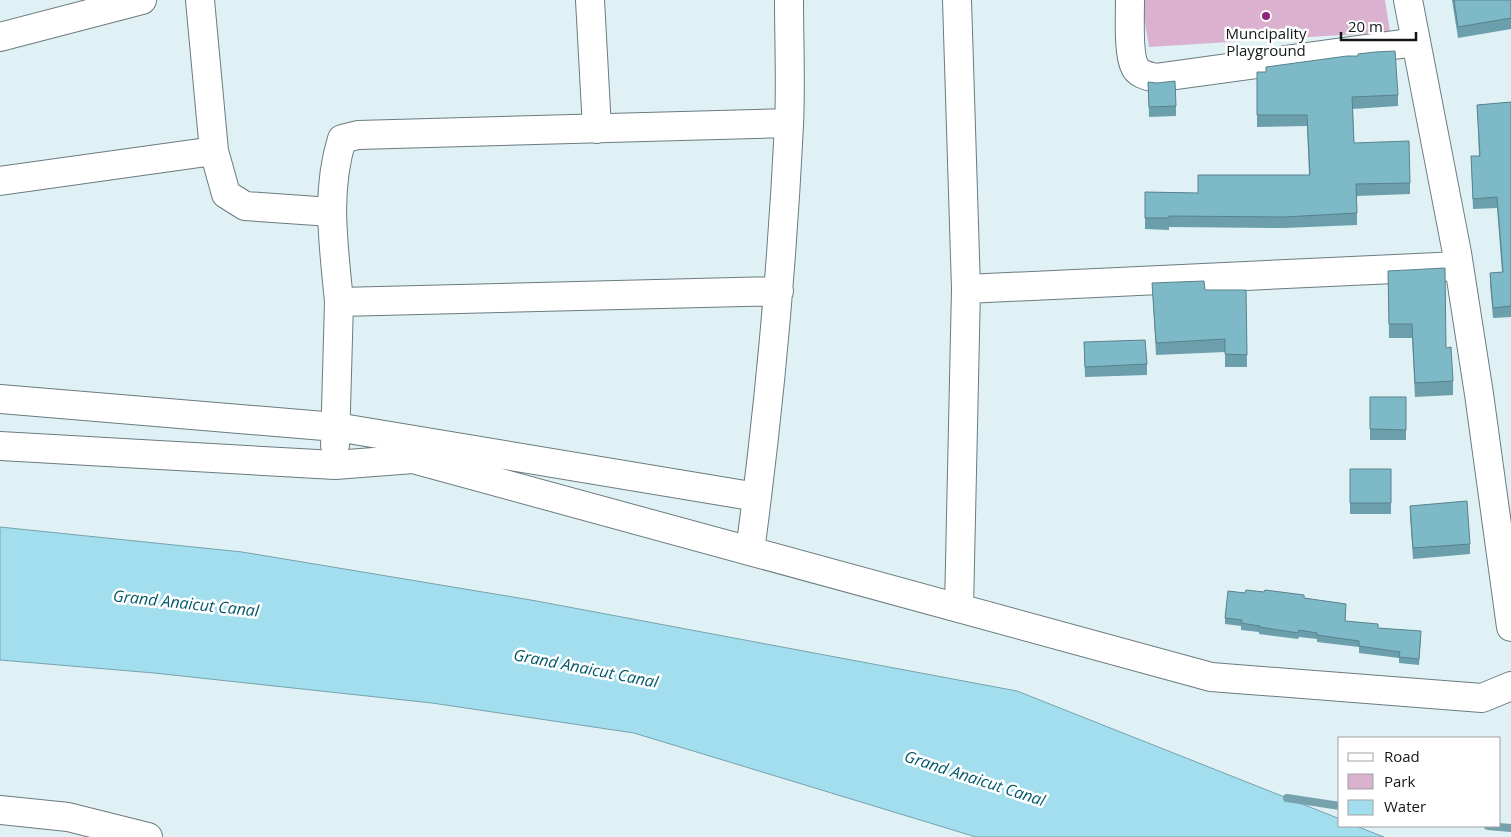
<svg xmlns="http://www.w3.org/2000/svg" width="1511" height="837" font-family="'Open Sans',sans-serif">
<rect width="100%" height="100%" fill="#dff1f5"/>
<path fill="#dab1ce" d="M 1141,0 L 1385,0 L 1390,32 L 1149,47 Z"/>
<path fill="#a2deed" stroke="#76a2ad" d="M 0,527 L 242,552 L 531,600 L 1017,691 L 1340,819 L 1340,826 L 1356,826 L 1384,837 L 976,837 L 634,733 L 432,703 L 154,673 L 0,660 Z"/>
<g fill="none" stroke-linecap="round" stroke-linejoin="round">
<path stroke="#76a2ad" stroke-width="8" d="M 1287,798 L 1340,806
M 1488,826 L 1511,828"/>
<defs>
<path id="minor" d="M 200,0 L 214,151 L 226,194 L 245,206 L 331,212
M 590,0 L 597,129
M 957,0 L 966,289 L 1459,266
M 1130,0 C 1130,15 1128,55 1135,67 C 1138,74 1148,76 1155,78 L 1416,42
M 1408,0 L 1457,253 L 1479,394 L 1511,627
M 0,37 L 142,0
M 0,181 L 214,151
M 779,291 L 339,302 C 334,246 325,194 342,139 L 358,135 L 789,123
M 0,399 L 336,427 L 757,497
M 335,445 L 339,302
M 0,446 L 335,465 L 413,459 L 1211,677 L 1482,698 L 1511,686
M 750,551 C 769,410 782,268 789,125 C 791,84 789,42 789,0
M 959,608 L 966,289
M 0,810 L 68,817 L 148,837"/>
</defs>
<use href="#minor" stroke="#6b7b7f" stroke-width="30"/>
<use href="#minor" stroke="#fff" stroke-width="28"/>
</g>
<path fill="#6c9fac" d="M 1452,0 L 1511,0 L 1511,29 L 1458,38 Z
M 1257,72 L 1398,95 L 1398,106 L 1353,109 L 1354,143 L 1410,183 L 1410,194 L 1357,196 L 1357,225 L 1284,228 L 1169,227 L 1169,230 L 1145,229 L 1145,192 L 1198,193 L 1309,175 L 1307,126 L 1257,127 Z
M 1148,82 L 1176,106 L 1176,116 L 1149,117 Z
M 1511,102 L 1511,317 L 1493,318 L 1490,284 L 1490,273 L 1502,272 L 1497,208 L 1473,209 L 1471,156 L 1479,156 L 1477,105 Z
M 1388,271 L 1446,348 L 1453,381 L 1453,395 L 1415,397 L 1412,338 L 1389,338 Z
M 1152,283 L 1205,290 L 1246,290 L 1247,367 L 1225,367 L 1225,352 L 1156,355 Z
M 1084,342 L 1147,364 L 1147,375 L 1085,377 Z
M 1370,397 L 1406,397 L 1406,440 L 1370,440 Z
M 1350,469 L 1391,469 L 1391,514 L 1350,514 Z
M 1410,506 L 1470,544 L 1470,554 L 1413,559 L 1410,516 Z
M 1245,593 L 1304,598 L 1346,610 L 1345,621 L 1421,637 L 1419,665 L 1399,663 L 1399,658 L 1359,653 L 1359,647 L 1317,642 L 1317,639 L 1299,637 L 1298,639 L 1259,634 L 1259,632 L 1241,630 L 1241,626 L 1225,624 L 1225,618 Z"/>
<path fill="#7eb9c8" stroke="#58828c" d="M 1454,0 L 1511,0 L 1511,18 L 1458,27 Z
M 1395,51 L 1398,95 L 1352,97 L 1354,143 L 1409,141 L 1410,183 L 1356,184 L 1357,213 L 1284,217 L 1169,216 L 1169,218 L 1145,218 L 1145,192 L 1198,193 L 1198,175 L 1310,175 L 1307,115 L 1257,115 L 1257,72 L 1266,72 L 1266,67 L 1347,56 L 1358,56 L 1358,54 L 1375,52 Z
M 1175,81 L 1176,106 L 1149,107 L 1148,82 L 1157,83 Z
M 1511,102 L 1511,306 L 1493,308 L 1490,273 L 1503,272 L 1497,197 L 1473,199 L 1471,156 L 1480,156 L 1477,105 Z
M 1445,268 L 1446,348 L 1451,347 L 1453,381 L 1415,383 L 1412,324 L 1389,324 L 1388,271 Z
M 1204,281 L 1205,290 L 1246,290 L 1247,355 L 1225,354 L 1225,339 L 1156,343 L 1152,283 Z
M 1145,340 L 1147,364 L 1085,367 L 1084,342 Z
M 1370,397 L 1406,397 L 1406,430 L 1370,429 Z
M 1350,469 L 1391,469 L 1391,503 L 1350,503 Z
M 1467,501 L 1470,544 L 1413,548 L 1410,506 Z
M 1246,590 L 1264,592 L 1265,590 L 1304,595 L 1304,598 L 1346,604 L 1345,621 L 1378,624 L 1378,628 L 1421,631 L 1419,659 L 1399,657 L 1400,652 L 1359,646 L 1359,641 L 1317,635 L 1317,633 L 1299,630 L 1298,633 L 1259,627 L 1260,626 L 1241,623 L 1242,620 L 1225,618 L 1228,591 L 1245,593 Z"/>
<circle fill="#94217f" stroke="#fff" stroke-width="2" cx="1266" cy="16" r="5"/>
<g text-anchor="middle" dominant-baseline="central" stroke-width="5" stroke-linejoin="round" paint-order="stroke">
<g font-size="15" fill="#111719" stroke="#fff">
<text x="1266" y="33">Muncipality<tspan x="1266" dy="17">Playground</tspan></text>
</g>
<g font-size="16" font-style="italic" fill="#005969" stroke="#fff">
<text transform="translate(186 603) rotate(6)">Grand Anaicut Canal</text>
<text transform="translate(586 668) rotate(11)">Grand Anaicut Canal</text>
<text transform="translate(975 778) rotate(18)">Grand Anaicut Canal</text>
</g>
</g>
<rect x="1338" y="737" width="162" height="90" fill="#ffffff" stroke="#a0a2a3"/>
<rect x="1348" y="753" width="25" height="8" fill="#ffffff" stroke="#a0a2a3"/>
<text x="1384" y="762" font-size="15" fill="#111719">Road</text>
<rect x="1348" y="774" width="25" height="15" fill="#dab1ce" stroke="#a0a2a3"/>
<text x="1384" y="787" font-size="15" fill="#111719">Park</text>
<rect x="1348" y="800" width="25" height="15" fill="#a2deed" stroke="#a0a2a3"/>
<text x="1384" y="812" font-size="15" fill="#111719">Water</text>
<path d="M1341 32v8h75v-8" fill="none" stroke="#111719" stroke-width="2.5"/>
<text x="1348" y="32" font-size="15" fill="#111719" stroke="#ffffff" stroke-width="4" paint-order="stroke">20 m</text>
</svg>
